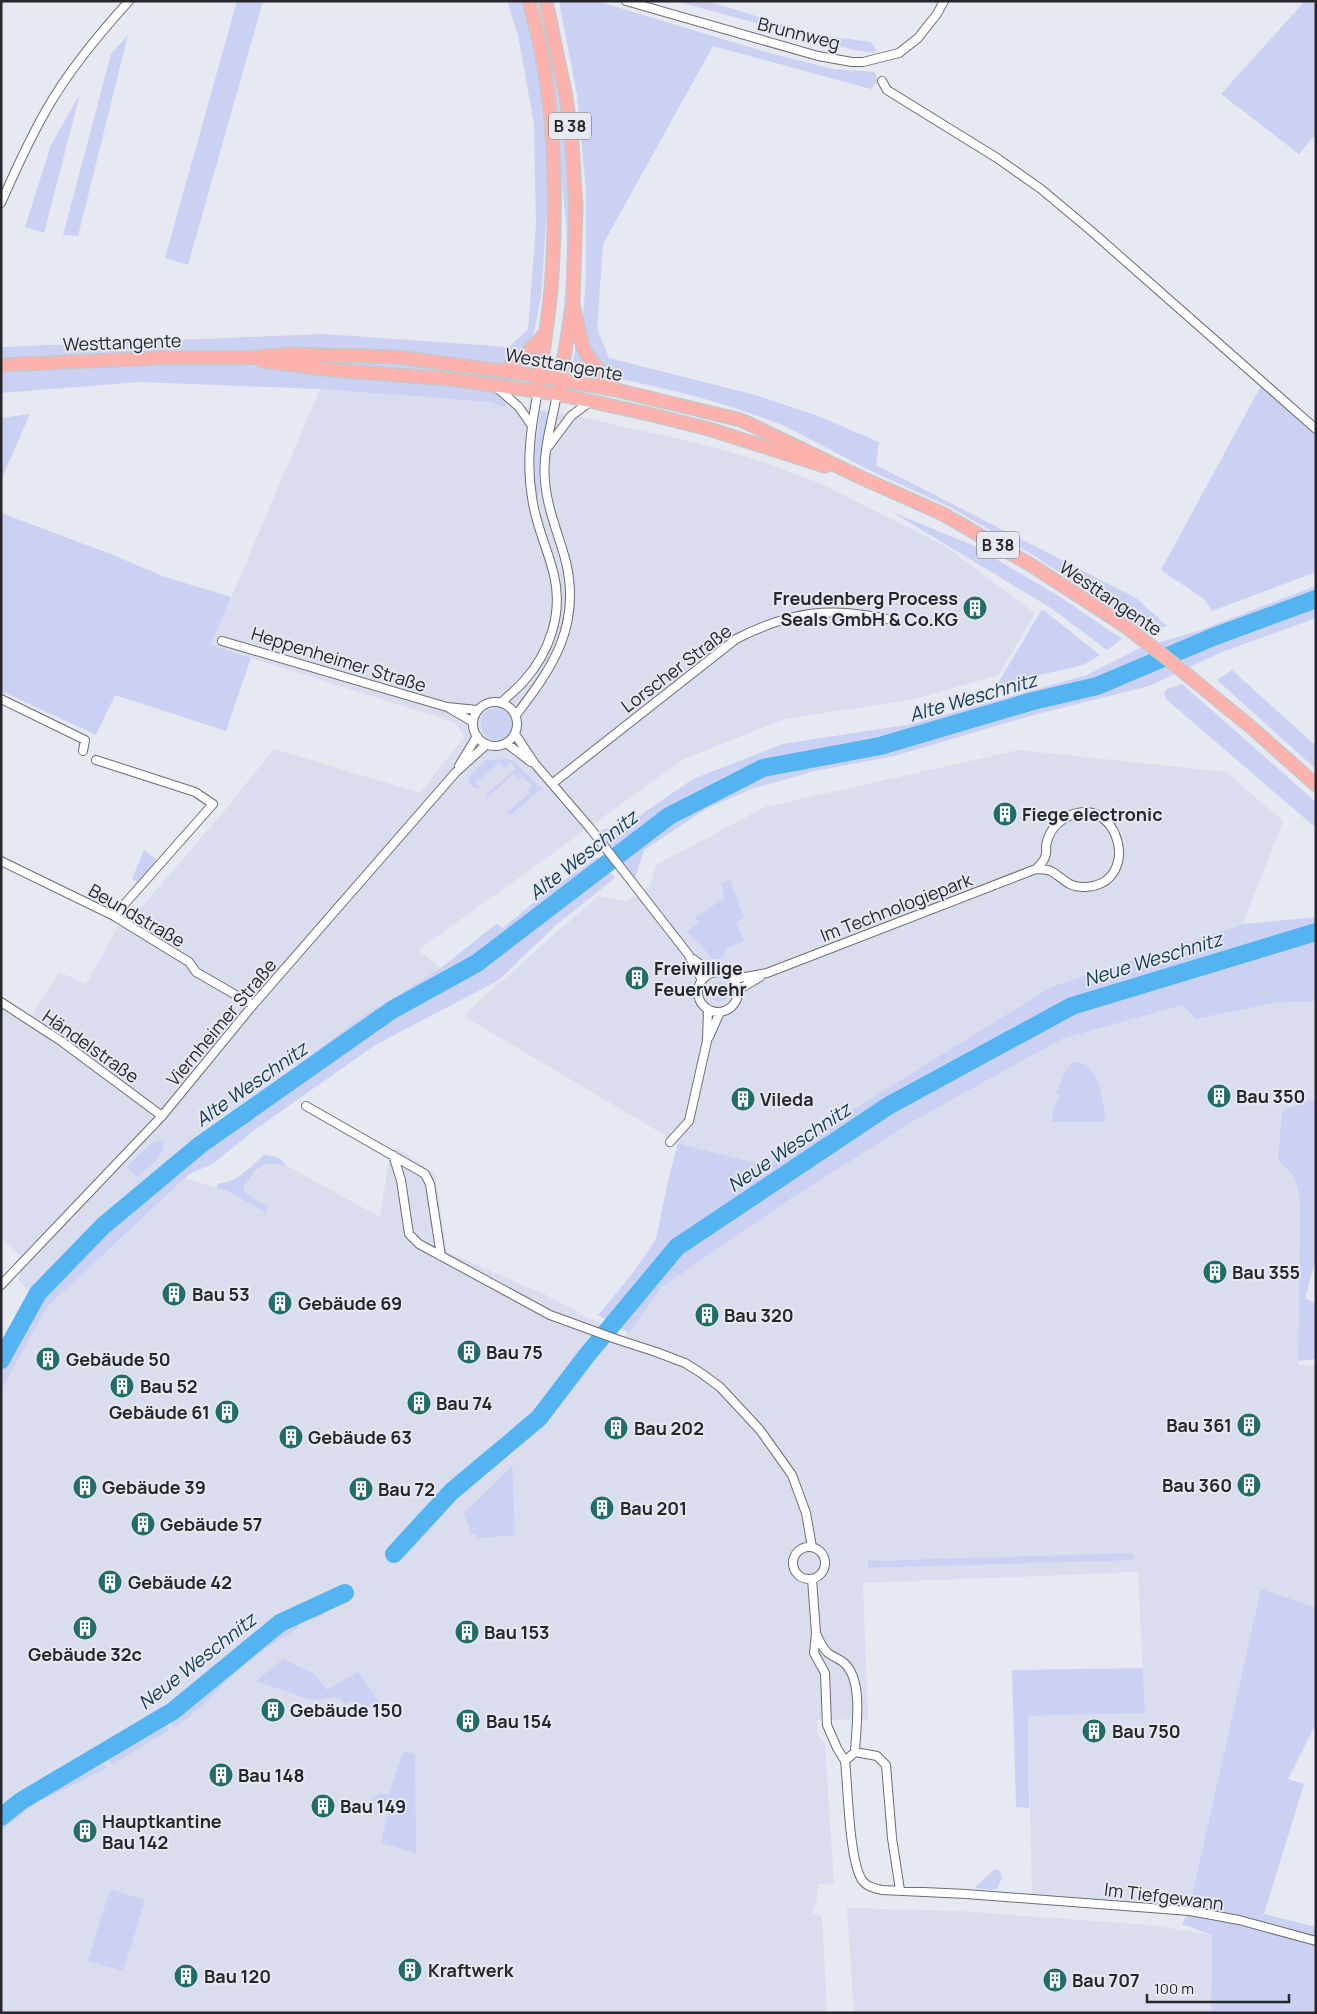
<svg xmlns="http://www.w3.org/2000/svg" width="1317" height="2014" font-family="Manrope,sans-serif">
<rect width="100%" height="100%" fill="#e6e8f2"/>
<path fill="#daddee" d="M 320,389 L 489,402 L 557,412 L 702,444 L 760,461 L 822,484 L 945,546 L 1035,613 L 999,675 L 915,699 L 785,719 L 684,759 L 418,950 L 441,968 L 354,1022 L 179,1154 L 161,1169 L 33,1295 L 18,1280 L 24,1259 L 1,1239 L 1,1005 L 28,1021 L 59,972 L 86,984 L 118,927 L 127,924 L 220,816 L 274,749 L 420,793 L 464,737 L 456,723 L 211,645 Z
M 1019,750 L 1226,772 L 1283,821 L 1243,924 L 1051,987 L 763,1165 L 678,1143 L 465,1017 L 469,1010 L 598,896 L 628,901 L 650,886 L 656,865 L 765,807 Z
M 1316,1001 L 1316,1100 L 1305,1100 L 1294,1176 L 1300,1199 L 1298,1365 L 1316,1366 L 1316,1608 L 1261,1590 L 1188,1913 L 1032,1899 L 1028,1716 L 1145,1713 L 1138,1572 L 863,1583 L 868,1719 L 817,1720 L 817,1734 L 825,1744 L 834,1883 L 818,1884 L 817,1900 L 812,1913 L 822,1916 L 827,2013 L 1,2013 L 1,1391 L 47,1307 L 185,1178 L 218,1188 L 242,1187 L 263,1165 L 272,1162 L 289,1167 L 380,1217 L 388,1165 L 397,1148 L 435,1174 L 447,1252 L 546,1295 L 625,1337 L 662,1287 L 707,1255 L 784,1203 L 917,1119 L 1062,1039 L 1182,1005 L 1196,1019 L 1273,1003 Z
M 847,1908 L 959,1911 L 1149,1925 L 1212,1935 L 1211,2013 L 854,2013 Z"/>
<path fill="#cbd1f2" d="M 237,1 L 263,1 L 188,265 L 165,258 Z
M 507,1 L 523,1 L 539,62 L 550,164 L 541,297 L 534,332 L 522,363 L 537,351 L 534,367 L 522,365 L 517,376 L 530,379 L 530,381 L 516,379 L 505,407 L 489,402 L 320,389 L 139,382 L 1,393 L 1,347 L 324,334 L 509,347 L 528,329 L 536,225 L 534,124 L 518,35 Z
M 537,1 L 539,1 C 561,96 578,201 568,298 C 566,318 562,338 559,358 C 563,313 569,267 566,222 L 547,41 Z
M 559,1 L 597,1 L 766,52 L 832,69 L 875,72 L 878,81 L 871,89 L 713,46 L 603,244 L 597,329 L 609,358 L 755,395 L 818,416 L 879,442 L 876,465 L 1136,598 L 1167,626 L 1149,632 L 1036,557 L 950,507 L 871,471 L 783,425 L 732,407 L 687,394 L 622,379 L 605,371 L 592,358 L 582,329 L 586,277 L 586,191 L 577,94 Z
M 675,1 L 707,1 L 817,35 L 871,42 L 876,50 L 874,53 L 854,50 Z
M 1305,1 L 1316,1 L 1316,134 L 1299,154 L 1221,94 Z
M 128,35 L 78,236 L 63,235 L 111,54 Z
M 80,94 L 44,233 L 25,227 L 51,145 Z
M 576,344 L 602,379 L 571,373 Z
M 1261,386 L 1316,436 L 1316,572 L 1212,611 L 1204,599 L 1161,570 Z
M 541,411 L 547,413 L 539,470 L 539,494 L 536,494 L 535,452 Z
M 30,414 L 1,480 L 1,418 Z
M 892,512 L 972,545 L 1057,595 L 1122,639 L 1107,650 L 1051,608 Z
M 1,513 L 113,555 L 165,577 L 231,597 L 211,645 L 251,658 L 226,731 L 115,695 L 96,735 L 1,691 Z
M 1316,586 L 1316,618 L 1222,652 L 1149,686 L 1037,714 L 894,756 L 815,771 L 751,789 L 706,809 L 644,850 L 634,881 L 598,831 L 629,823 L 693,779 L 783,744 L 912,724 L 1087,675 L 1140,648 L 1198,631 Z
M 1042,609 L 1100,655 L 1083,665 L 997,685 Z
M 1232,670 L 1316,746 L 1316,769 L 1217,680 Z
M 1182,684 L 1316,802 L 1316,828 L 1166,699 L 1164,693 L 1167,689 Z
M481 724a16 16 0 1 1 32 0a16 16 0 1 1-32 0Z
M 509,759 L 514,761 L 542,789 L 508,817 L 509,811 L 529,793 L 528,790 L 532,787 L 523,776 L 519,779 L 514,774 L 488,797 L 485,795 L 516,769 L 511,762 L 505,768 L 499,763 L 475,783 L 480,788 C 474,790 470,783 467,779 L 485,760 Z
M 144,850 L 158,861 L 140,883 L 132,879 Z
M 598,857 L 615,878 L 557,924 L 499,980 L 375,1045 L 252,1132 L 213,1164 L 193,1172 L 185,1178 L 47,1307 L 1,1391 L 1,1351 L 33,1295 L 161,1169 L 354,1022 L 441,968 L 496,924 L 503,928 L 549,890 Z
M 730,880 L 744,918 L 736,922 L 744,941 L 727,948 L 722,959 L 712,959 L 700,944 L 686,932 L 699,923 L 695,918 L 724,898 L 722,883 Z
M 1316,917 L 1316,1001 L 1273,1003 L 1196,1019 L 1182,1005 L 1062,1039 L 917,1119 L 784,1203 L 662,1287 L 629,1333 L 598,1315 L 632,1274 L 656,1239 L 669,1177 L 678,1143 L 763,1165 L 1051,987 L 1243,924 Z
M709 992a10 10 0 1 1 20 0a10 10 0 1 1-20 0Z
M 1074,1062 C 1100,1061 1104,1104 1105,1122 L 1052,1122 L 1053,1110 L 1060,1095 L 1056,1093 L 1068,1067 Z
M 1305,1100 L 1316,1100 L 1316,1258 L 1305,1298 L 1316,1304 L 1316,1359 L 1298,1361 L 1300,1199 L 1294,1176 L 1278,1160 L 1282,1112 Z
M 159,1140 L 163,1141 C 165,1158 148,1167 137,1177 L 127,1167 L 152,1143 Z
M 264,1155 C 273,1156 282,1157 286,1166 C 261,1159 258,1168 243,1187 L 245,1193 L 268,1207 L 266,1213 L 228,1191 L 217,1188 L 217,1184 C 238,1182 249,1168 264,1155 Z
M 512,1466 L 515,1535 L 478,1538 L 477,1534 L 471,1534 L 464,1513 Z
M 1133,1553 L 1134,1560 L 868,1568 L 868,1561 Z
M 1261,1589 L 1316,1608 L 1316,1723 L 1288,1779 L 1304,1784 L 1264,1914 L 1316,1927 L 1316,2013 L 1211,2013 L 1212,1935 L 1182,1924 L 1188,1913 Z
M 342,1594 L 346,1600 L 314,1620 L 311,1614 Z
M 295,1622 L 298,1628 C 278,1641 258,1653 241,1668 C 218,1688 200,1711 174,1728 L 169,1720 L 195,1701 L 213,1683 L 258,1645 Z
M 283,1659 L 313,1673 L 327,1690 L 358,1672 L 385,1711 L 351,1701 L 345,1704 L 340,1697 L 312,1700 L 256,1681 Z
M 1143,1668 L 1145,1713 L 1028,1716 L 1029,1808 L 1016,1807 L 1012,1670 Z
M 165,1724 L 169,1730 L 112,1765 L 108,1760 Z
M 403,1751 L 415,1755 L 416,1853 L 381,1843 L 389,1808 L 370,1800 L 380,1793 L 389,1795 Z
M 104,1764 L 107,1768 L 36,1803 L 1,1831 L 1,1825 L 34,1801 Z
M 995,1869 L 1000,1871 L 1002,1878 L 997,1888 L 991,1890 L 976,1888 L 976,1886 Z
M 110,1889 L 145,1900 L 123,1971 L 88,1961 Z"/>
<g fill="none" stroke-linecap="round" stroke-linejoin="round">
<path stroke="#54b4f1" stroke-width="18" d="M 1,1360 L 38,1293 L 103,1226 L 200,1145 L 392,1010 L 477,963 L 669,816 L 763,768 L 880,746 L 1033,701 L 1097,686 L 1213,637 L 1316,599
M 394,1554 L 451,1492 L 539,1418 L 587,1355 L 677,1247 L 888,1106 L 1072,1006 L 1316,932
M 1,1817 L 21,1801 L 173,1711 L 280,1623 L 345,1593"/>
<defs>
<path id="street" d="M 626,1 L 818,56 L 852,62 L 863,62 L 899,53 L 918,38 L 937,14 L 944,1
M 882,81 L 887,90 L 997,158 L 1041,189 L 1090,230 L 1316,429
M 1,203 C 15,171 30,138 48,107 C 70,69 99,34 129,1
M 495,386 L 519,407 L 532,426
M 548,447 L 571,416 L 591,401
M 222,641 L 447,707 L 477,710
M 1,699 L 85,740 L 83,751
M473 724a22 22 0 1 1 44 0a22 22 0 1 1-44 0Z
M 502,702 C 509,695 517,689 524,681 C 550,652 563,613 554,575 C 548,549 535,524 532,497 C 526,462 531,426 538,391
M 449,708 L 473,722
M 516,715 C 553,667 581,626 566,562 C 559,535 547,509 545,481 C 542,453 552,422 557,394
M 515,734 L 535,764 L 590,828 L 688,954 L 702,980
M 506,743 L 531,762
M 96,760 L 195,792 L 213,804 L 114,916
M 459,766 L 477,736
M 553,783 L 736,639 C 791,611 831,606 892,620
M 1,861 L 114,916 L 189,962 L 196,972 L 253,1005
M 693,959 L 712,973
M698 992a20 20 0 1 1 40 0a20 20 0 1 1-40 0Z
M 734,979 L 767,973 L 1036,869 C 1039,865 1044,862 1045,857 C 1047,853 1046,849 1046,846 C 1048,834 1055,824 1065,818 C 1118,788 1145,885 1084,887 C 1069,888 1063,878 1051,871 C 1046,869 1040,869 1036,869
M 738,990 L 760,977
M 1,1002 L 61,1041 L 162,1116
M 709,1037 L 720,1012
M 306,1106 L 425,1174 L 430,1184 L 441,1256
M 670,1142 L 689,1121 L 707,1041 L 708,1009
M 393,1155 L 401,1180 L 409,1234 L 419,1244 L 550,1315 L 616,1339 L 656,1352 L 685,1363 L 701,1373 L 720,1387 L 760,1430 L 792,1475 L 806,1513 L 812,1547
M 1,1285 L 162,1116 L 253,1005 L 456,772 L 487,744
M793 1563a16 16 0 1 1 32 0a16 16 0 1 1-32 0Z
M 812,1579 L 816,1633 L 814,1653 L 825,1673 L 827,1725 L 837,1748 L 845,1761
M 816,1633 C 819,1640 822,1648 828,1653 C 834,1658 842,1659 847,1666 C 863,1685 856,1728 855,1752
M 900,1890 L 892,1838 L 886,1765 L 877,1756 L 855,1752 L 845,1761 C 848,1787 849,1860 862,1880 C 867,1887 874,1888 882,1890 L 966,1894 L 1190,1911 L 1239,1920 L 1316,1941"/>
<path id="primary" d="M 529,1 C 556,94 558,193 551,289 C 548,320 543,352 539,383
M 546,1 L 566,97 L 572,144 L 576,207 L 573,303 L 559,387
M 574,308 L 583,348 L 592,362 L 616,390
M 262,361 L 333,370 L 449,379 L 557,394 L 649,414 L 709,429 L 825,466
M 1,365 L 160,358 L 245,358 L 290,354 L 397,357 L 540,376 L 616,390 L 741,420 L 862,478 L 943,514 L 1031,565 L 1125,626 L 1164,656 L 1252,728 L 1316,785
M 505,370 L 529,351 L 546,333"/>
</defs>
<use href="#street" stroke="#6b6d75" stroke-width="10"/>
<use href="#primary" stroke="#c7c7c8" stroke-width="15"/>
<use href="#street" stroke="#fff" stroke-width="8"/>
<use href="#primary" stroke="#feb2ae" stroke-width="12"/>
</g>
<defs>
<symbol id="building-disc" viewBox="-11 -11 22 22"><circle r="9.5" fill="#226d67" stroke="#e6e8f2"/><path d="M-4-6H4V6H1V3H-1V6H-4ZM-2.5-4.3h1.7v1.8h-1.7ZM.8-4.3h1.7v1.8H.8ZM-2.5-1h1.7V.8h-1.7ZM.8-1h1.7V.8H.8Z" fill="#fff"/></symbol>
</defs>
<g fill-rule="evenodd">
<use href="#building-disc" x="961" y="594" width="28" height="28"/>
<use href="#building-disc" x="991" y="800" width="28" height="28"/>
<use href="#building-disc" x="623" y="964" width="28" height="28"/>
<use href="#building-disc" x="1205" y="1082" width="28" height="28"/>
<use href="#building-disc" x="729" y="1085" width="28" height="28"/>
<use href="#building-disc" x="1201" y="1258" width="28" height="28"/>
<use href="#building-disc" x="160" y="1280" width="28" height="28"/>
<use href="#building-disc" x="266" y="1289" width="28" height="28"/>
<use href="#building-disc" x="693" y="1301" width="28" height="28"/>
<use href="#building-disc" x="455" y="1338" width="28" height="28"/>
<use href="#building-disc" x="34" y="1345" width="28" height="28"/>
<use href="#building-disc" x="108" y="1372" width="28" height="28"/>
<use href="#building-disc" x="405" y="1389" width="28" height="28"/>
<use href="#building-disc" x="213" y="1398" width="28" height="28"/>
<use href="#building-disc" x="1235" y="1411" width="28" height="28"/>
<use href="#building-disc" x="602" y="1414" width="28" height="28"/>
<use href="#building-disc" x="277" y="1423" width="28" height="28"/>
<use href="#building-disc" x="1235" y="1471" width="28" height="28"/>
<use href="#building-disc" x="71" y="1473" width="28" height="28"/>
<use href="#building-disc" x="347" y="1475" width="28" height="28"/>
<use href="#building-disc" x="588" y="1494" width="28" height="28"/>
<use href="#building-disc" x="129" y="1510" width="28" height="28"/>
<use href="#building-disc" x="96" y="1568" width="28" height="28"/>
<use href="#building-disc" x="71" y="1614" width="28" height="28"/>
<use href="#building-disc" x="453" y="1618" width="28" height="28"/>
<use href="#building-disc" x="259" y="1696" width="28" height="28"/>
<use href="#building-disc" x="454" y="1707" width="28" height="28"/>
<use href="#building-disc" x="1080" y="1717" width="28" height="28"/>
<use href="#building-disc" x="207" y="1761" width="28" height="28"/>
<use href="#building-disc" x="309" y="1792" width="28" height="28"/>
<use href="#building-disc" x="71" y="1817" width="28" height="28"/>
<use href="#building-disc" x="396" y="1956" width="28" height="28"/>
<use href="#building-disc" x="172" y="1962" width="28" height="28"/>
<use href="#building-disc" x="1041" y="1966" width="28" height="28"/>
</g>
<g text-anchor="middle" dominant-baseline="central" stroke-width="4" stroke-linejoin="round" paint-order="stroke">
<g fill="#e6e8f2" stroke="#606166" stroke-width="1">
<rect x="549" y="112.5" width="42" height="27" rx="4"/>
<rect x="977" y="531.5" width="42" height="27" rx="4"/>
</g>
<g font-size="16" font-weight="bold" fill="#26272a">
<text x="570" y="126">B 38</text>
<text x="998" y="545">B 38</text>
</g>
<g font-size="18" fill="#26272a" stroke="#e6e8f2">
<text transform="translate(799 33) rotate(14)">Brunnweg</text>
<text transform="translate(122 342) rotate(-2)">Westtangente</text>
<text transform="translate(564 364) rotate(10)">Westtangente</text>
<text transform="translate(1111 598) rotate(34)">Westtangente</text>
<text transform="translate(339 659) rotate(17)">Heppenheimer Straße</text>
<text transform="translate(676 668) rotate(-37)">Lorscher Straße</text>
<text transform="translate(896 907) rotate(-21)">Im Technologiepark</text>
<text transform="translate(137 915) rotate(30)">Beundstraße</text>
<text transform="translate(221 1022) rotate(-50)">Viernheimer Straße</text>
<text transform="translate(91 1046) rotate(35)">Händelstraße</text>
<text transform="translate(1164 1896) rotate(7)">Im Tiefgewann</text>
</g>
<g font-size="18" font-weight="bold" fill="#26272a" stroke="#e6e8f2" text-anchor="start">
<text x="958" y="598" text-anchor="end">Freudenberg Process<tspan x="958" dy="21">Seals GmbH &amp; Co.KG</tspan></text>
<text x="1022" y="814">Fiege electronic</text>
<text x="654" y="968">Freiwillige<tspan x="654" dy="21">Feuerwehr</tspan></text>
<text x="1236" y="1096">Bau 350</text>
<text x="760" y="1099">Vileda</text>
<text x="1232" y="1272">Bau 355</text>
<text x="192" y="1294">Bau 53</text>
<text x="298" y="1303">Gebäude 69</text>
<text x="724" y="1315">Bau 320</text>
<text x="486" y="1352">Bau 75</text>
<text x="66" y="1359">Gebäude 50</text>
<text x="140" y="1386">Bau 52</text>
<text x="436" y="1403">Bau 74</text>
<text x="210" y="1412" text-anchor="end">Gebäude 61</text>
<text x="1232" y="1425" text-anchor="end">Bau 361</text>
<text x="634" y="1428">Bau 202</text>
<text x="308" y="1437">Gebäude 63</text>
<text x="1232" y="1485" text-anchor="end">Bau 360</text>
<text x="102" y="1487">Gebäude 39</text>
<text x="378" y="1489">Bau 72</text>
<text x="620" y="1508">Bau 201</text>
<text x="160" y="1524">Gebäude 57</text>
<text x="128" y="1582">Gebäude 42</text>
<text x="484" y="1632">Bau 153</text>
<text x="85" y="1654" text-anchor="middle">Gebäude 32c</text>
<text x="290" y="1710">Gebäude 150</text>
<text x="486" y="1721">Bau 154</text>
<text x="1112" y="1731">Bau 750</text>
<text x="238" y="1775">Bau 148</text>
<text x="340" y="1806">Bau 149</text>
<text x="102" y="1821">Hauptkantine<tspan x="102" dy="21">Bau 142</tspan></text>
<text x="428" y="1970">Kraftwerk</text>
<text x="204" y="1976">Bau 120</text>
<text x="1072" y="1980">Bau 707</text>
</g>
<g font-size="19" font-style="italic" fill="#103952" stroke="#e6e8f2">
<text transform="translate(973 697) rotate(-16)">Alte Weschnitz</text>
<text transform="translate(583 855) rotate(-38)">Alte Weschnitz</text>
<text transform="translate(1153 959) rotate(-17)">Neue Weschnitz</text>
<text transform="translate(251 1084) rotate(-35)">Alte Weschnitz</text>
<text transform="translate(789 1147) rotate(-34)">Neue Weschnitz</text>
<text transform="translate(197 1661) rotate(-38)">Neue Weschnitz</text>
</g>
</g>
<rect width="1317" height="2014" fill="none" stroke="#26272a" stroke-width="5"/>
<path d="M1147 1994v8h142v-8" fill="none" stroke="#26272a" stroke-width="2.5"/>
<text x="1154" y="1994" font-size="15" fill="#26272a" stroke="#e6e8f2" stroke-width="4" paint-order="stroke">100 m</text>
</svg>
